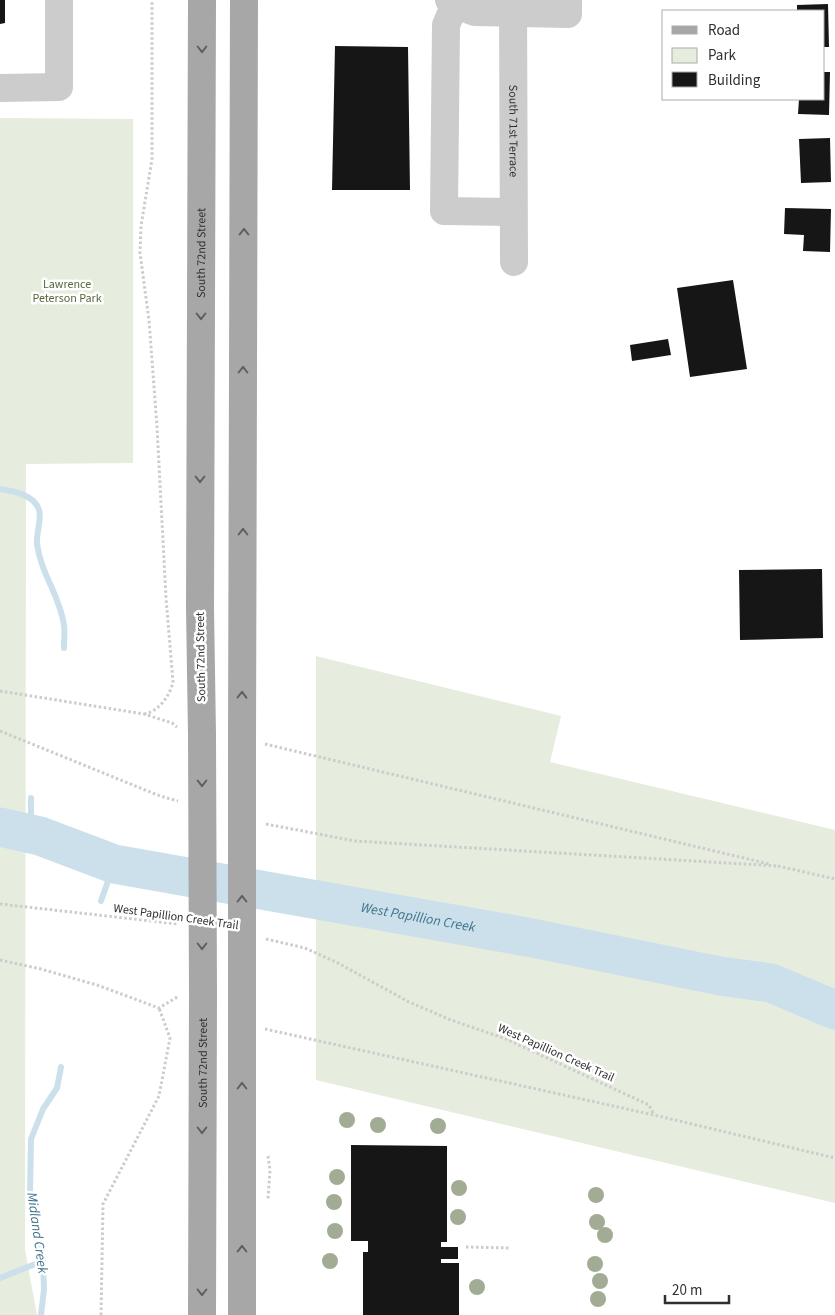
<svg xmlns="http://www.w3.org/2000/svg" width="835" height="1315" font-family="'Source Sans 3',sans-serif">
<rect width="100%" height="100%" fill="#fff"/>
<path fill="#e6ecde" d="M 0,118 L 133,119 L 133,463 L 26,464 L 25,1250 L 37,1315 L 0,1315 Z
M 316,656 L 561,716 L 550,762 L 835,830 L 835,1203 L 316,1080 Z"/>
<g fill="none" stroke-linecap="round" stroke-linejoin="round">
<path stroke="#cbe0eb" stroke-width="6" d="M 0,489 C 13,491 35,495 39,510 C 42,518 36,534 37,544 C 41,574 60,596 64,625 C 65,632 64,640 64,648
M 31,798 L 31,835
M 101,901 L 114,864
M 0,1278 L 43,1261
M 41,1315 L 44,1289 L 43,1261 L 34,1227 L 30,1194 L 31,1139 L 43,1109 L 57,1088 L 61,1067"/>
<path stroke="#cbe0eb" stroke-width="39" id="s1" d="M 0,827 L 40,836 L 114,864 L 527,937 L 720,976 L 771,983 L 835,1010"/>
</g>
<path fill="#161616" d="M 0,0 L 5,0 L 5,23 L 0,24 Z
M 828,4 L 829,47 L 824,47 L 824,11 L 797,11 L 797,5 Z
M 335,46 L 408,47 L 410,190 L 332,190 Z
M 824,72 L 830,72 L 829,115 L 798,114 L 799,99 L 824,99 Z
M 830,138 L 831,182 L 801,183 L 799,139 Z
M 785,208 L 831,209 L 830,252 L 803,251 L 804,235 L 784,234 Z
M 733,280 L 747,369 L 690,377 L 677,288 Z
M 668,339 L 671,355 L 632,361 L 630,345 Z
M 822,569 L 823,638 L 740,640 L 739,570 Z
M 351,1145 L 447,1146 L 447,1242 L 441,1242 L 441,1247 L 458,1247 L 458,1259 L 441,1259 L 441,1263 L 459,1263 L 459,1315 L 363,1315 L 363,1252 L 368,1252 L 368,1241 L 351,1241 Z"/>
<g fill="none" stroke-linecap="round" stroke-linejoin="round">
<path stroke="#ccc" stroke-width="3" stroke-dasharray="2.5 2.5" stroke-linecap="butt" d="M 0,691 L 144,714 L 172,723 L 177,727
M 144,714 C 158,712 170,696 173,682 L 166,598 L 157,427 L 149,320 L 140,253 L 141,226 L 152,159 L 152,0
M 0,731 L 160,796 L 178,801
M 265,744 L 769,864
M 266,824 L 355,841 L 778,866
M 778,866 L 835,879
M 0,904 L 178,924
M 266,939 L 305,948 L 338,963 L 409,1002 L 451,1020 L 506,1039 L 649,1105 L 654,1115
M 0,960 L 41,969 L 97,985 L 159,1008 L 179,996
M 265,1029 L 654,1115 L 835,1158
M 268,1156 L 270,1170 L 268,1199
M 466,1247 L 510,1248
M 101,1315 L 103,1204 L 159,1096 L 170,1038 L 159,1008"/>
<g stroke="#ccc" stroke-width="28">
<path d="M 449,0 L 461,7 L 475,12 L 568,14 L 568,0"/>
<path id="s2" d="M 513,0 L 514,262"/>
<path d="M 455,4 L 446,25 L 444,211 L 513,212"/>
<path d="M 0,88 L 59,87 L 59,0"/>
</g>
<g stroke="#a7a7a7" stroke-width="28">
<path id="s3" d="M 202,735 L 200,608 L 202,0"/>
<path d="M 242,744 L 244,0"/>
<path d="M 242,1001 L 242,1315"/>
<path id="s4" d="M 202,1315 L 203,993"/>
</g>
<path stroke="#a7a7a7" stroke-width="28" d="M 202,735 L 203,993
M 242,744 L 242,1001"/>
</g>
<g fill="#a2ac95">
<circle cx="347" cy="1120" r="8"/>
<circle cx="378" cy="1125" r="8"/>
<circle cx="438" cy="1126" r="8"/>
<circle cx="337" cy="1177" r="8"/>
<circle cx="459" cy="1188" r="8"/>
<circle cx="596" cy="1195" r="8"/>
<circle cx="334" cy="1202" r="8"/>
<circle cx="458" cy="1217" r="8"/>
<circle cx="597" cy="1222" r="8"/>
<circle cx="335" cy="1231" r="8"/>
<circle cx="605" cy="1235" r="8"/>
<circle cx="330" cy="1261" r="8"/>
<circle cx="595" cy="1264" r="8"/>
<circle cx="600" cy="1281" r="8"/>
<circle cx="477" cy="1287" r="8"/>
<circle cx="598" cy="1299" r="8"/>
</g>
<defs><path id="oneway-chevron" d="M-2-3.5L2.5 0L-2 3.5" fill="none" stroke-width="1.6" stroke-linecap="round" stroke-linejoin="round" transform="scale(1.25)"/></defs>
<g stroke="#5f5f5f">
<use href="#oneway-chevron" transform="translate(202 49) rotate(90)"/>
<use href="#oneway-chevron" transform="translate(244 232) rotate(-90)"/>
<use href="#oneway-chevron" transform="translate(201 316) rotate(90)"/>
<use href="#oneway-chevron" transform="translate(243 370) rotate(-90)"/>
<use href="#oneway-chevron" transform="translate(200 479) rotate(90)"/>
<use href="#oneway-chevron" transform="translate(243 532) rotate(-90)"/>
<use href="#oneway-chevron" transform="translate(242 695) rotate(-89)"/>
<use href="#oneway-chevron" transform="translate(202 783) rotate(90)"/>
<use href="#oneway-chevron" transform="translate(242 899) rotate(-90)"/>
<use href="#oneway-chevron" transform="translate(202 946) rotate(90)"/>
<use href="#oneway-chevron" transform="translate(242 1086) rotate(-90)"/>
<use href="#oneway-chevron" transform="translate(202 1130) rotate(90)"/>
<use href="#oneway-chevron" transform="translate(242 1249) rotate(-90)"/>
<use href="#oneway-chevron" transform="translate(202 1292) rotate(90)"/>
</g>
<g text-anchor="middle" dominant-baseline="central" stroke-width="5" stroke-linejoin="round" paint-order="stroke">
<g font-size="12" fill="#2f2f2f" stroke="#fff">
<text stroke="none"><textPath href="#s2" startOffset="131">South 71st Terrace</textPath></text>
<text stroke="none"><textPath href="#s3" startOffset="482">South 72nd Street</textPath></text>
<text transform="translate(201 657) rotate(-91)">South 72nd Street</text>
<text transform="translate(176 917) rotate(8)">West Papillion Creek Trail</text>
<text transform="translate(556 1053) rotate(24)">West Papillion Creek Trail</text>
<text stroke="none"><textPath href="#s4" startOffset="252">South 72nd Street</textPath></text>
</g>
<g font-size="12" fill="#55693e" stroke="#fff">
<text x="67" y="284">Lawrence<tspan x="67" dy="14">Peterson Park</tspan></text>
</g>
<g font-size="14" font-style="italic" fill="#40748e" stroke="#fff">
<text stroke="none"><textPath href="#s1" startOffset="429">West Papillion Creek</textPath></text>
<text transform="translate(37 1233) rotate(82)">Midland Creek</text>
</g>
</g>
<rect x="662" y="10" width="162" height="90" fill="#ffffff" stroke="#acacac"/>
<rect x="672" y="26" width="25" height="8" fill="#a7a7a7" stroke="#acacac"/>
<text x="708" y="35" font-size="15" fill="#2f2f2f">Road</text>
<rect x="672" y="48" width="25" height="15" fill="#e6ecde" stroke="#acacac"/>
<text x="708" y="60" font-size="15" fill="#2f2f2f">Park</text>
<rect x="672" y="72" width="25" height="15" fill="#161616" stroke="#acacac"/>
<text x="708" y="85" font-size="15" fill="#2f2f2f">Building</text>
<path d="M665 1295v8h64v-8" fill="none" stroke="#2f2f2f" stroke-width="2.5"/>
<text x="672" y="1295" font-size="15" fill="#2f2f2f" stroke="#ffffff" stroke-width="4" paint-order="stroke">20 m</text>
</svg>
